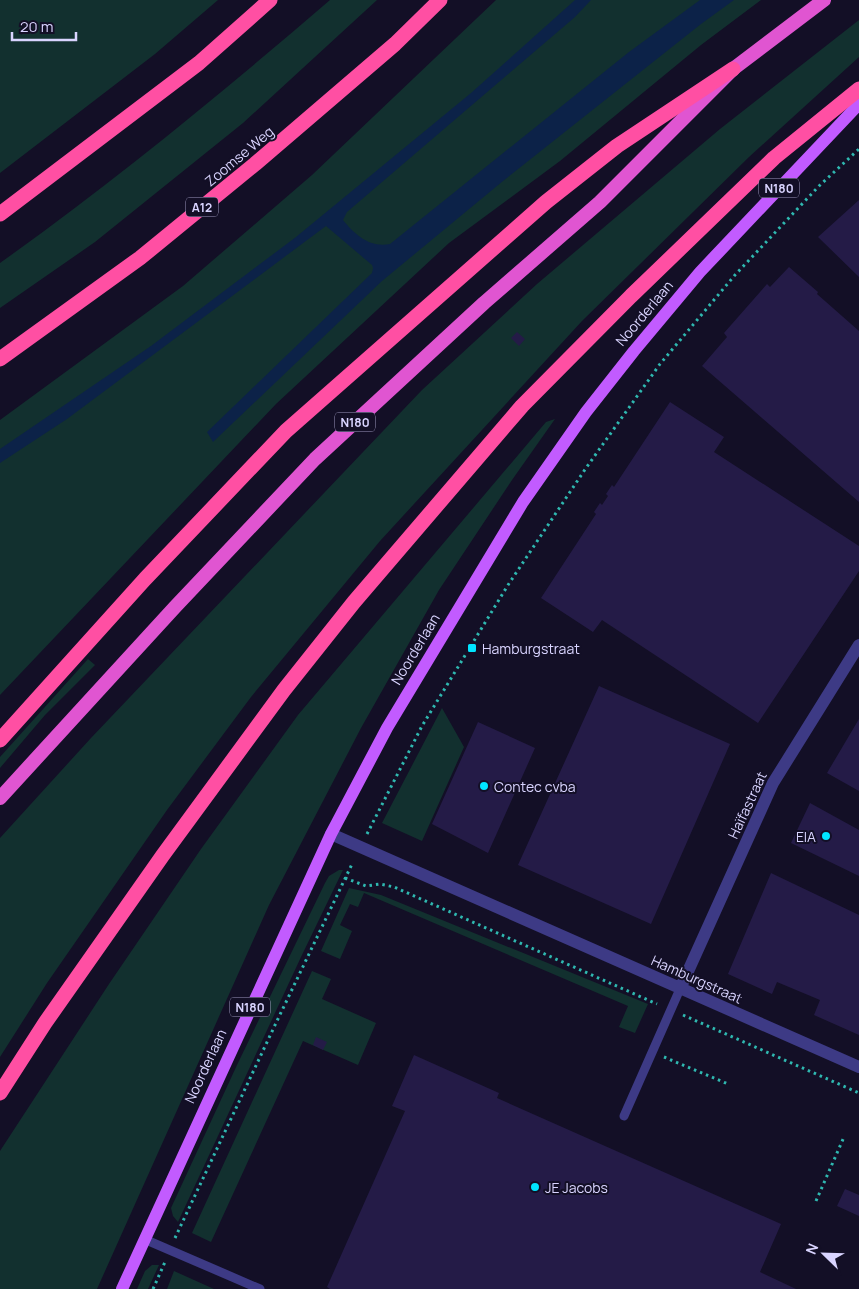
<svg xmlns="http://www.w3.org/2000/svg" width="859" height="1289" font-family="Manrope,sans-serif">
<rect width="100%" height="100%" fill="#130f26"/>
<path fill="#12302f" d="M 0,0 L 218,0 L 155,54 L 0,173 Z
M 330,0 L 377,0 L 243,123 L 95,242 L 0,308 L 0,263 C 115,181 223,92 330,0 Z
M 496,0 L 761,0 L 701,45 L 560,161 L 449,243 L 276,404 L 0,695 L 0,420 L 183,286 L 312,175 Z
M 859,20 L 859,57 L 749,157 L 582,321 L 380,541 L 251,697 L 167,810 L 47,983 L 0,1057 L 0,838 L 91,738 L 422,390 L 537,284 L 720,129 Z
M 555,419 L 512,480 L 439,590 L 361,728 L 269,905 L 97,1289 L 0,1289 L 0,1151 L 109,984 L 201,849 L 298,715 L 546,422 Z
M 88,659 L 95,665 L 45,715 L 0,768 L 0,757 Z
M 442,708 L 464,747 L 422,841 L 382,823 Z
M 339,870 L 343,870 L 301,957 L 178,1222 L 173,1216 L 171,1208 L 237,1065 L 325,883 L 329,876 Z
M 349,888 L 381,895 L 648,1004 L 635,1033 L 619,1027 L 628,1006 L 364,893 L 358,907 L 350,904 L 340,925 L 352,931 L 340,959 L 321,951 Z
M 312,971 L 331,979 L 322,999 L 376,1023 L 358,1065 L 303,1041 L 211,1242 L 192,1233 Z
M 152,1265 L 159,1265 L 148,1289 L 137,1289 L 145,1271 Z
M 174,1271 L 214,1289 L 167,1289 Z"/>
<path fill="#0c2248" d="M 575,0 L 591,0 L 575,17 L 347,212 L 343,220 C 355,235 370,248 390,244 L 629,52 L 700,0 L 734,0 L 701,24 L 503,181 L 382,281 L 213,442 L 207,432 L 372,273 L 373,268 L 372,265 L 326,226 L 67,419 L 0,463 L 0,449 L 151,346 L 296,237 L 471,93 Z"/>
<path fill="#241b47" d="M 859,200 L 859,277 L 818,237 Z
M 789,267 L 818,292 L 817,294 L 859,331 L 859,502 L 702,366 L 727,337 L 724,333 L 767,284 L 770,287 Z
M 517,332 L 525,339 L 519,346 L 511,338 Z
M 670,402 L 724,437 L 714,452 L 859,546 L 859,571 L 758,723 L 602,620 L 593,632 L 541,598 L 596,514 L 594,512 L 600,503 L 602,505 L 608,496 L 606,494 L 612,485 L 614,487 Z
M 599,686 L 730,744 L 651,924 L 518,865 Z
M 859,719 L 859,791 L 827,773 Z
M 478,722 L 535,748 L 488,853 L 432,824 Z
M 810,803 L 859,830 L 859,876 L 791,843 Z
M 771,873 L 859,915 L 859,1035 L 814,1015 L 820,1000 L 777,982 L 772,994 L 728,974 Z
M 316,1037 L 327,1042 L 323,1050 L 313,1045 Z
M 414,1055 L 499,1093 L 497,1098 L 781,1224 L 760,1272 L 796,1289 L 330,1289 L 327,1287 L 405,1111 L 392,1106 Z
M 845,1189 L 859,1195 L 859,1216 L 837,1206 Z"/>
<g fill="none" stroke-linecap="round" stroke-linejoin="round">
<path stroke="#2fb8b0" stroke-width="3" stroke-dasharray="2.5 4" stroke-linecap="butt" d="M 367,834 L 422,726 L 508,585 L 586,468 L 660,364 L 735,275 L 819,186 L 859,149
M 345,878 L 366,886 L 380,884 L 394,887 L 657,1004
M 683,1015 L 859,1093
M 664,1057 L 728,1084
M 816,1201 L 844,1137
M 175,1238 L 276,1023 L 353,862
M 153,1289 L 165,1262"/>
<path stroke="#3d3a85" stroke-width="9" d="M 624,1116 L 680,989
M 144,1239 L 260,1289"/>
<path stroke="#3d3a85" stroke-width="12" d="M 331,834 L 859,1067
M 680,989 L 773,783 L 859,645"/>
<path stroke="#c25bff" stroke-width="12" d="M 122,1289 L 331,834 L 387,728 L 523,502 L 586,412 L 634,351 L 700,272 L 859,104"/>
<path stroke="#e055d1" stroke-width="14" d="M 0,798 L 175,607 L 315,459 L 484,303 L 600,202 L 733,69 L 824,0"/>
<path stroke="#ff4fa3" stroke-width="15" d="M 0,214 L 199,63 L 270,0
M 0,359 L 140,258 L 255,164 L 395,44 L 440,0
M 0,740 L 145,579 L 286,431 L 546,202 L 617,146 L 733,69
M 0,1093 L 45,1023 L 163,855 L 284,690 L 354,602 L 522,406 L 631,296 L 774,158 L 859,89"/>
</g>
<g fill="#00e5ff" stroke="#130f26" stroke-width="2">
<rect x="467" y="643" width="10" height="10" rx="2.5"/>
<circle cx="484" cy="786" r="5"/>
<circle cx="826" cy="836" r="5"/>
<circle cx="535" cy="1187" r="5"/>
</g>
<g text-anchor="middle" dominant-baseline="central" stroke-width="4" stroke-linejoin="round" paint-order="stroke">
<g fill="#130f26" stroke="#9e99be" stroke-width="1">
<rect x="759" y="178.5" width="40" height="19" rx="4"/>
<rect x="186" y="197.5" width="32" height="19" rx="4"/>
<rect x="335" y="412.5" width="40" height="19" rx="4"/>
<rect x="230" y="997.5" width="40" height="19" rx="4"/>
</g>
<g font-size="12" font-weight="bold" fill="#d9d4ff">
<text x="779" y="188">N180</text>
<text x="202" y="207">A12</text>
<text x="355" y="422">N180</text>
<text x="250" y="1007">N180</text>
</g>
<g font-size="14" fill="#d9d4ff" stroke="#130f26">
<text transform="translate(239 156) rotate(-40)">Zoomse Weg</text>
<text transform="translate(644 313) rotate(-50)">Noorderlaan</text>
<text transform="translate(415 649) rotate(-59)">Noorderlaan</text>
<text transform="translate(747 805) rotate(-65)">Haïfastraat</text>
<text transform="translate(697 979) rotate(24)">Hamburgstraat</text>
<text transform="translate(205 1066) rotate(-65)">Noorderlaan</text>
</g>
<g font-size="14" fill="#d9d4ff" stroke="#130f26" text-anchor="start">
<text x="482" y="648">Hamburgstraat</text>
<text x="494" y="786">Contec cvba</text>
<text x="816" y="836" text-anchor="end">EIA</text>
<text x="545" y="1187">JE Jacobs</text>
</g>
</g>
<g transform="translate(824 1254) rotate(293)" stroke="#130f26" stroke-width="4" paint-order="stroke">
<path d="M0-4L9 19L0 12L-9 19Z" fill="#d9d4ff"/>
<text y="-8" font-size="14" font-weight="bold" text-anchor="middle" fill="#d9d4ff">N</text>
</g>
<path d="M12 32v8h64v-8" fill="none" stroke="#d9d4ff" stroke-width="2.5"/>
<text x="20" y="32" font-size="15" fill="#d9d4ff" stroke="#130f26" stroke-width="4" paint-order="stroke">20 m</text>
</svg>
